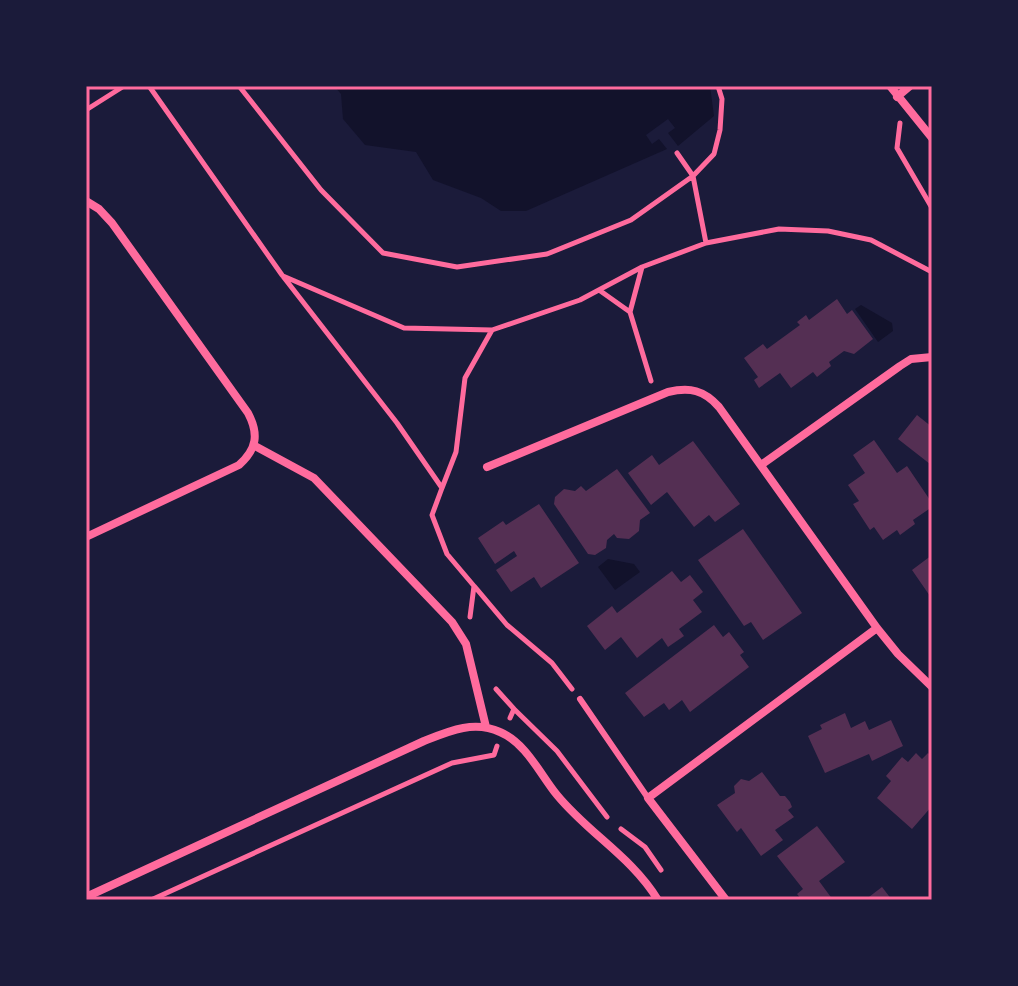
<svg xmlns="http://www.w3.org/2000/svg" width="1018" height="986" font-family="'Times New Roman',serif">
<rect width="100%" height="100%" fill="#1b1b3a"/>
<path fill="#12122b" d="M 334,86 L 710,86 L 714,116 L 678,146 L 668,133 L 675,128 L 668,119 L 646,135 L 652,144 L 659,139 L 667,149 L 526,211 L 501,211 L 481,198 L 433,180 L 416,152 L 365,145 L 343,119 L 341,94 Z
M 861,305 L 892,323 L 893,331 L 878,342 L 855,309 Z
M 608,559 L 634,564 L 640,572 L 615,590 L 598,567 Z"/>
<path fill="#542f53" d="M 837,299 L 847,314 L 852,310 L 873,339 L 854,354 L 844,351 L 829,362 L 831,366 L 817,377 L 813,372 L 791,388 L 780,373 L 759,388 L 754,380 L 758,377 L 744,358 L 763,344 L 767,349 L 800,325 L 797,322 L 806,315 L 809,320 Z
M 917,415 L 932,427 L 930,464 L 898,439 Z
M 874,440 L 897,473 L 907,466 L 932,503 L 932,507 L 913,520 L 915,524 L 900,535 L 897,530 L 883,540 L 874,527 L 870,530 L 853,504 L 859,501 L 848,485 L 865,473 L 853,455 Z
M 693,441 L 740,504 L 715,522 L 709,515 L 694,527 L 667,492 L 651,505 L 628,473 L 652,455 L 659,465 Z
M 617,469 L 650,513 L 640,520 L 639,531 L 629,539 L 617,538 L 614,534 L 607,540 L 606,548 L 595,555 L 588,554 L 554,504 L 555,497 L 564,489 L 575,491 L 581,486 L 586,491 Z
M 539,504 L 579,563 L 541,588 L 534,577 L 511,592 L 496,570 L 517,556 L 514,551 L 495,564 L 478,538 L 503,521 L 506,525 Z
M 743,529 L 802,613 L 763,640 L 751,622 L 744,626 L 698,560 Z
M 932,555 L 932,599 L 912,570 Z
M 672,571 L 681,582 L 690,575 L 703,592 L 693,600 L 702,612 L 679,629 L 684,636 L 668,647 L 662,638 L 637,658 L 621,637 L 605,650 L 587,626 L 612,606 L 617,613 Z
M 714,625 L 723,637 L 729,632 L 744,652 L 740,655 L 749,667 L 690,712 L 682,700 L 669,710 L 664,703 L 644,717 L 625,693 Z
M 845,713 L 851,728 L 865,721 L 869,730 L 891,720 L 903,746 L 872,761 L 869,754 L 825,773 L 808,736 L 822,729 L 820,725 Z
M 916,753 L 922,759 L 928,753 L 932,757 L 932,806 L 912,829 L 877,798 L 891,781 L 886,776 L 902,757 L 908,762 Z
M 762,772 L 780,796 L 785,796 L 790,802 L 792,807 L 788,810 L 794,817 L 775,830 L 783,840 L 761,856 L 741,828 L 737,832 L 717,805 L 735,793 L 734,786 L 741,779 L 749,781 Z
M 817,826 L 845,862 L 819,881 L 833,900 L 802,900 L 797,894 L 803,889 L 777,856 Z
M 882,887 L 892,900 L 865,900 Z"/>
<g fill="none" stroke-linecap="round" stroke-linejoin="round">
<path stroke="#ff6b9d" stroke-width="5" d="M 149,86 L 282,275 L 397,423 L 442,488 L 432,515 L 447,554 L 474,586 L 470,617
M 239,86 L 321,190 L 383,253 L 457,267 L 547,254 L 631,220 L 693,176 L 714,154 L 720,130 L 722,99 L 718,86
M 86,110 L 124,86
M 900,123 L 897,148 L 932,208
M 677,153 L 693,176 L 706,243
M 283,276 L 404,328 L 492,330 L 580,300 L 642,267 L 706,243 L 779,229 L 828,231 L 871,240 L 932,272
M 599,290 L 630,312 L 651,381
M 630,312 L 642,267
M 442,488 L 456,452 L 465,378 L 492,330
M 475,587 L 507,625 L 552,663 L 572,689
M 496,689 L 514,709 L 510,718
M 514,709 L 557,751 L 607,817
M 621,829 L 645,847 L 661,870
M 151,900 L 452,763 L 494,755 L 497,746"/>
<path stroke="#ff6b9d" stroke-width="6" d="M 580,699 L 648,798"/>
<path stroke="#ff6b9d" stroke-width="8" d="M 890,86 L 932,138
M 897,97 L 910,86
M 86,201 L 99,209 L 112,223 L 248,413 C 259,434 257,449 239,465 L 86,537
M 255,446 L 314,478 L 452,622 L 466,644 L 486,727
M 761,465 L 900,366 L 911,359 L 932,357
M 487,467 L 668,392 C 690,387 704,390 719,407 L 877,628 L 898,654 L 932,687
M 86,897 L 424,741 C 449,731 474,720 500,732 C 526,743 540,774 557,795 C 589,834 631,856 658,900
M 726,900 L 648,798 L 877,628"/>
</g>
<rect width="1018" height="986" fill="none" stroke="#1b1b3a" stroke-width="176"/>
<rect x="88" y="88" width="842" height="810" fill="none" stroke="#ff6b9d" stroke-width="3"/>
</svg>
